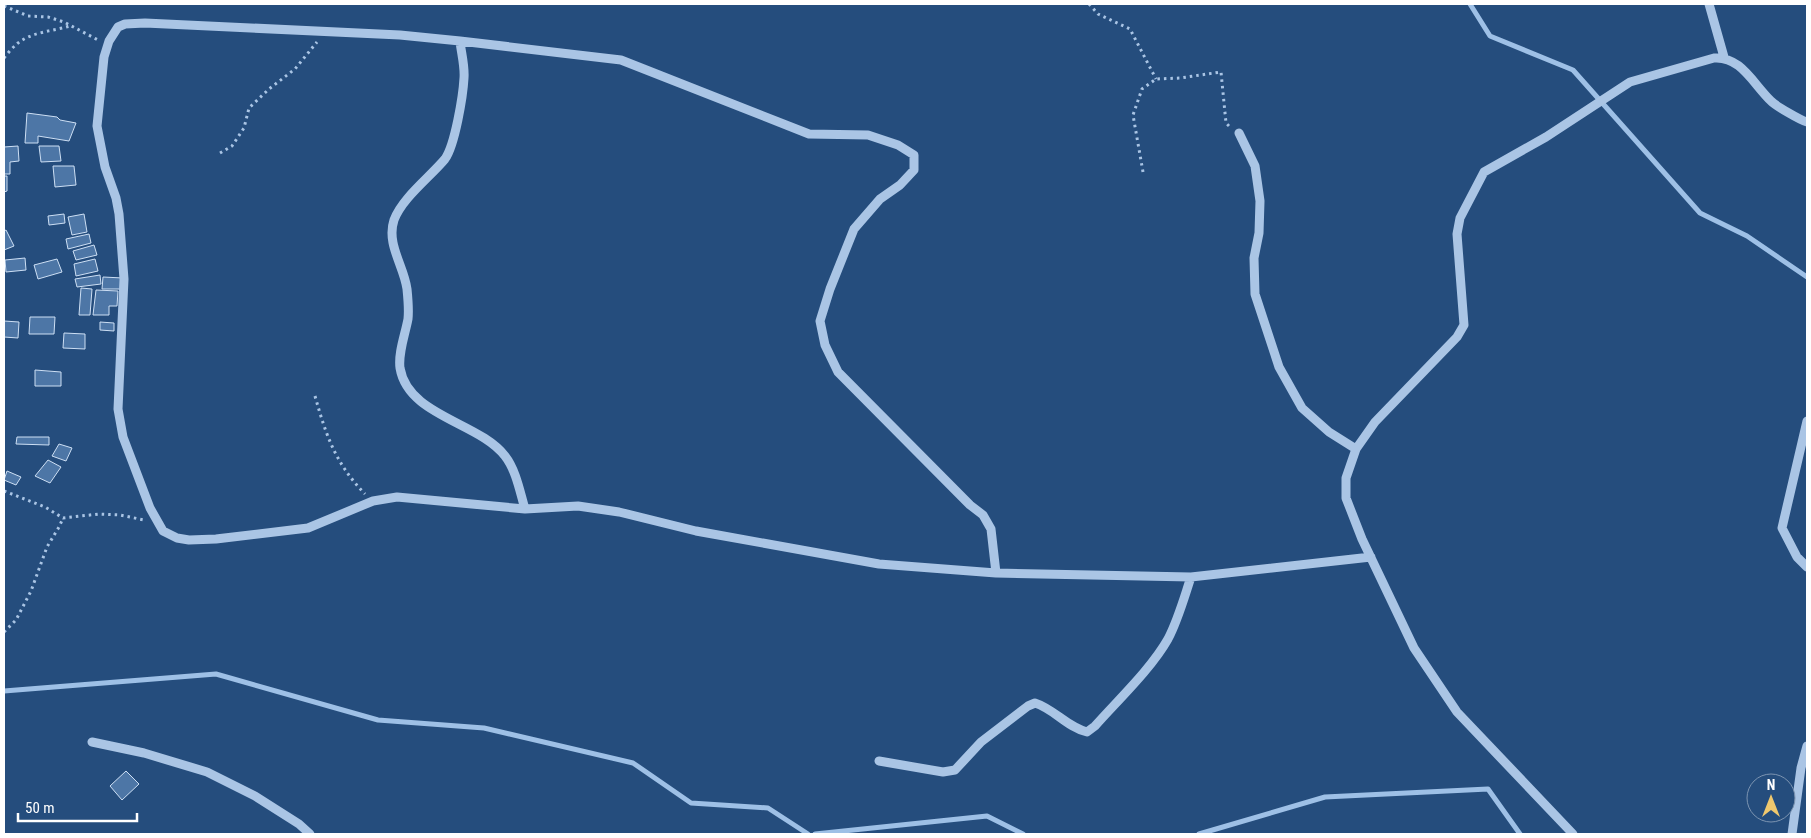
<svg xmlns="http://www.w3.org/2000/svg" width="1811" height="838" font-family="'Roboto Condensed',sans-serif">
<rect width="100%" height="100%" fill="#254d7d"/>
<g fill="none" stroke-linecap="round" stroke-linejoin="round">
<path stroke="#9ec0e6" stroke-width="5" d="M 1470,4 L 1490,36 L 1573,70 L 1700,213 L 1747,236 L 1807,277
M 4,691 L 216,674 L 378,720 L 484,728 L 633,763 L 691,803 L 768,808 L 808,834
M 815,834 L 987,816 L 1023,834
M 1199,834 L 1325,797 L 1488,789 L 1520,834"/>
</g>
<path fill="#4d76a6" stroke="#cddff4" d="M 27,113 L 57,117 L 60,120 L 76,123 L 69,141 L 38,136 L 38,143 L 25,143 Z
M 18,146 L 19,161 L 10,162 L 10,174 L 4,174 L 4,147 Z
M 39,146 L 59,146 L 61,161 L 41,162 Z
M 53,166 L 74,166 L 76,185 L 55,187 Z
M 4,176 L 7,176 L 7,191 L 4,192 Z
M 64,214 L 65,223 L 49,225 L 48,216 Z
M 84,214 L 87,232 L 72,235 L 68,217 Z
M 6,230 L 14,246 L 4,250 L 4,231 Z
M 89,234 L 91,243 L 68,249 L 66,239 Z
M 94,245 L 97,255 L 76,260 L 73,251 Z
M 25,258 L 26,270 L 6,272 L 5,260 Z
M 57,259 L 62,272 L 38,279 L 34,265 Z
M 95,259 L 98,271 L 76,276 L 74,264 Z
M 100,275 L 101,284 L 77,287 L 75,279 Z
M 103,277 L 123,278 L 122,289 L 102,289 Z
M 81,288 L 92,289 L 90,315 L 79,315 Z
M 96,290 L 118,291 L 117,306 L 109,306 L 109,315 L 93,315 Z
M 30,317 L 55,317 L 54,334 L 29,334 Z
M 4,321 L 19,322 L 18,338 L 4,337 Z
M 100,322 L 114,323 L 114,331 L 100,330 Z
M 64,333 L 85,334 L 85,349 L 63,348 Z
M 35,370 L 61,372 L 61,386 L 35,386 Z
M 17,437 L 49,437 L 49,445 L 16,444 Z
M 59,444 L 72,448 L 66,461 L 52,456 Z
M 48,460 L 61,467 L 50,483 L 35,476 Z
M 7,471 L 21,477 L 16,485 L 4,480 Z
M 126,771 L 139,784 L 122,800 L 110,786 Z"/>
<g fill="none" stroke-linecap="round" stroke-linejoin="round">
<path stroke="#aac5e5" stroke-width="3" stroke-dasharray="2.5 4" stroke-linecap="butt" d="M 1089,4 L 1098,14 L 1130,29 L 1156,79
M 4,6 L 28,16 L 48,17 L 64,22 L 98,40
M 4,58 C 8,53 13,47 18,43 C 32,32 53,31 70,26
M 220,153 L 232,146 L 244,128 L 249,108 L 269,89 L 295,69 L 317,42
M 1143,172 L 1133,115 L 1142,89 L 1156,79 L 1180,78 L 1221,72 L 1226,123 L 1230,127
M 315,396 C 326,435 335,463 365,494
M 4,491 L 45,507 L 63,518 L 99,514 L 120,515 L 144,520
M 4,632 L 16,620 L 31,591 L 47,547 L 59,527 L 63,518"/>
<path stroke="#aac5e5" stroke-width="9" d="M 1709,4 L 1724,57
M 460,41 C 461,52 465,66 464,78 C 463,96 455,145 445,159 C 430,177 402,198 394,220 C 386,244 404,266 407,289 C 408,299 409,310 408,319 C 405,335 398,353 400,368 C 408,416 479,422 505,456 C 516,470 520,492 525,509
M 1239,133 L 1255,166 L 1260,201 L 1259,233 L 1254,258 L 1255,294 L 1279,367 L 1302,408 L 1329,432 L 1356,449
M 1807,421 L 1782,528 L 1797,557 L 1807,567
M 996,573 L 991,529 L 983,515 L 970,505 L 838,372 L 825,345 L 820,321 L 830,289 L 854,229 L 880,199 L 900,185 L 914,170 L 914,155 L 898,145 L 868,135 L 809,134 L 621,60 L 460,41 L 400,35 L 145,23 L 125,24 L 118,27 L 109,41 L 104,57 L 97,126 L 105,167 L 116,198 L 119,214 L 124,279 L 118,409 L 123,437 L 150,508 L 163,531 L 177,538 L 189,540 L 216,539 L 308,528 L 373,501 L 397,497 L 525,509 L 578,506 L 619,512 L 696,531 L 879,564 L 996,573 L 1191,577 L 1371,557
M 92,742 L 144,753 L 207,772 L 255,796 L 299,824 L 310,834
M 879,761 L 943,772 L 955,770 L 981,742 L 1028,706 L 1035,703 C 1054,709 1067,727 1087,732 L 1095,726 C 1118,700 1151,669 1168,639 C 1178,620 1184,598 1191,577
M 1573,834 L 1457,712 L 1414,648 L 1362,539 L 1346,498 L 1346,478 L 1356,449 L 1375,422 L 1457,337 L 1464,325 L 1457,234 L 1460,218 L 1484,172 L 1546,137 L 1630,82 L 1714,58 C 1741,56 1753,84 1771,101 C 1776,106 1800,120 1807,122
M 1792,834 L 1801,768 L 1807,746"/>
</g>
<rect width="1811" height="838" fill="none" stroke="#ffffff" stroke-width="10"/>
<g transform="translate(1771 798)"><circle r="24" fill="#254d7d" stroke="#7c94b1"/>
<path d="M0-4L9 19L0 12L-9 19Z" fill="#efc86e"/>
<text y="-8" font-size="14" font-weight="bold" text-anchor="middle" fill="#ffffff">N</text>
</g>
<path d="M18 813v8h119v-8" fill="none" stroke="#ffffff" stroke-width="2.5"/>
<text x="25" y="813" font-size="15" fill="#ffffff" stroke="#254d7d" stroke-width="4" paint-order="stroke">50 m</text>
</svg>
